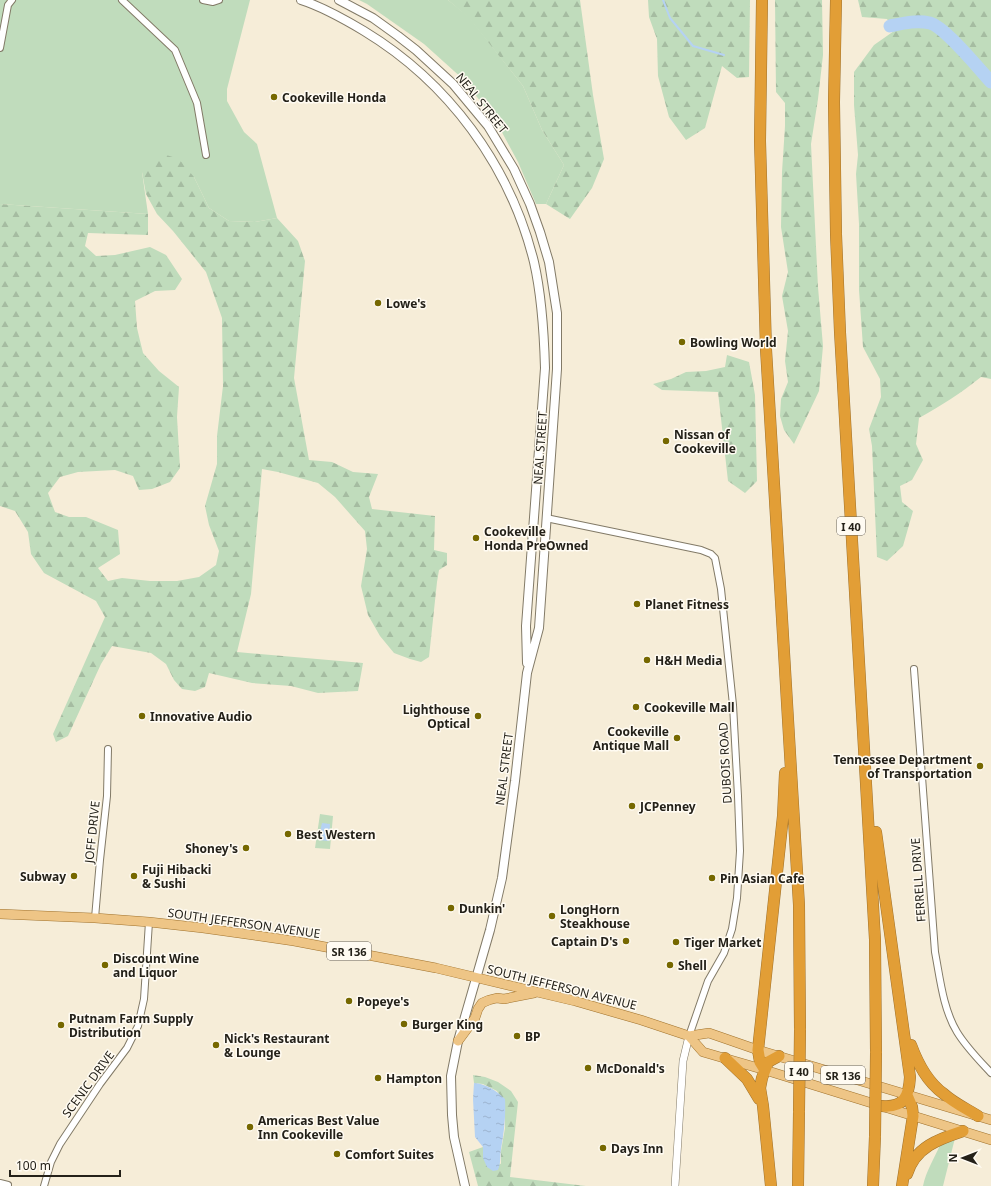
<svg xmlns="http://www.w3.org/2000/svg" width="991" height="1186" font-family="'Noto Sans',sans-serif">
<defs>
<pattern id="forest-firs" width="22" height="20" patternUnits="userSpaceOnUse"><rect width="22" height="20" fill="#c0dcbc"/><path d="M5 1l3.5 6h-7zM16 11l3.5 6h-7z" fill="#a5bca1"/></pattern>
<pattern id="water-ripples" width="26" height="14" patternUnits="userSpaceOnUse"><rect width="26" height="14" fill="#b5d2f3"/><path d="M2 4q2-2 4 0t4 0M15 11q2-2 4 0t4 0" fill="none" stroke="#9cb4d0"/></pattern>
</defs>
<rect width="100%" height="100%" fill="#f6edd8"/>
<path fill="#c0dcbc" d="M 0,0 L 250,0 L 227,89 L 227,101 L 244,132 L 257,144 L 277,218 L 255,222 L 229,221 L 209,208 L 194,177 L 142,172 L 148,214 L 0,204 Z
M 359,0 L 448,0 L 469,17 L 523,86 L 542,130 L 564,165 L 546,204 L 536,204 L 518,162 L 497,123 L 464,80 L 424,44 L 367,4 Z
M 320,814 L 333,816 L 330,849 L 315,848 Z
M 955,1138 L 943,1186 L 923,1186 C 926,1171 934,1159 940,1145 Z"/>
<path fill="url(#forest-firs)" d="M 448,0 L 580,0 L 593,95 L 604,159 L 592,188 L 570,219 L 546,204 L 564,165 L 542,130 L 523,86 L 469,18 Z
M 648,0 L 750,0 L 749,77 L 737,78 L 722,66 L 705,128 L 686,140 L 669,117 L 658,76 L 657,39 L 649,17 Z
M 775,0 L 822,0 L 823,55 L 818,99 L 811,144 L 818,287 L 823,346 L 819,391 L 794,444 L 784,430 L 780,416 L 781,399 L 788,382 L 785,361 L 788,331 L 782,296 L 788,272 L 781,227 L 782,172 L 785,126 L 785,103 L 776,92 Z
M 858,0 L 991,0 L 991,379 L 981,377 C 960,394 942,405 919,418 L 916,444 L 923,460 L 912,480 L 900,486 L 902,502 L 913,511 L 903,546 L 887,561 L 877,557 L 872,446 L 869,429 L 881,397 L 880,379 L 863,347 L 859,290 L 859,224 L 856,174 L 858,155 L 854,105 L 854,72 L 874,45 L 894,31 L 887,19 L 862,17 Z
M 160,153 L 179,159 L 194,177 L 209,208 L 229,221 L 255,222 L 277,218 L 298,241 L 305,261 L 294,378 L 309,460 L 332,462 L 353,472 L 378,474 L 369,497 L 372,509 L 435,516 L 434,550 L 447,553 L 447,565 L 439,570 L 437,582 L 429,657 L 421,662 L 410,659 L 394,653 L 380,636 L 368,615 L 361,586 L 367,549 L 365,531 L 335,497 L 318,483 L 278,472 L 262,469 L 251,594 L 237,652 L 363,663 L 358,691 L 318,693 L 291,686 L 252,683 L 209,673 L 205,687 L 195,691 L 182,689 L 174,680 L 166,664 L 151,653 L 112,646 L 101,664 L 68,736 L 56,742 L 53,734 L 105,617 L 96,601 L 44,573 L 31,554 L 28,532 L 15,511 L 0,506 L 0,204 L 148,214 L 148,235 L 88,233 L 85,246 L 96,256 L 115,255 L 150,247 L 166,255 L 182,279 L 175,290 L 155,291 L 135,301 L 137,328 L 143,353 L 159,371 L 179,387 L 177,417 L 180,468 L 170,482 L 152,489 L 139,490 L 133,476 L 115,470 L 78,472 L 60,477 L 48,493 L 55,512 L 69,517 L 86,517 L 118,530 L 120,554 L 98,568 L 108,581 L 122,578 L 150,581 L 177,581 L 199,577 L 216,565 L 219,551 L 209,525 L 205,506 L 217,464 L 217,436 L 223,386 L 222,318 L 206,272 L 173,231 L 157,214 L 146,194 L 142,172 Z
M 727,355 L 749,362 L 755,395 L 757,481 L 745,493 L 728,481 L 718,392 L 662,390 L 653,384 L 671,379 L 686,372 L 706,371 L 725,367 Z
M 473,1075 L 485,1077 L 498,1082 L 511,1091 L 518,1102 L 510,1177 L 586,1186 L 478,1186 L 469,1152 L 483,1147 L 483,1158 L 501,1164 L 501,1151 L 505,1128 L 505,1106 L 497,1091 L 483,1084 L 474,1083 Z"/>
<path fill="url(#water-ripples)" d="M 322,823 L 330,824 L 329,841 L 318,840 Z
M 474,1083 C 487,1084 495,1090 505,1099 C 506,1116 504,1132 501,1149 C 500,1156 501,1163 498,1170 L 493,1171 L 487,1167 L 483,1158 L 483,1147 L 475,1137 L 473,1099 Z"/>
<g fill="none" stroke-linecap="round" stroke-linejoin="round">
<path stroke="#b5d2f3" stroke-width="2" d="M 663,0 L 670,18 L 693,46 L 724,55"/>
<path stroke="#b5d2f3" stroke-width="13" d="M 890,26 C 904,23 916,20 930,23 C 945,27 979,69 991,82"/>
<defs>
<path id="minor" d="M 122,0 L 175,50 L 197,103 L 206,155
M 203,0 L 213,2 L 219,0
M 0,48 L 8,5 L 12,0
M 546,518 L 701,550 L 711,554 L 715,558 L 721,589 L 733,705 L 738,796 L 740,851 L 737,898 L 732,929 L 724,953 L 708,981 L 689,1036
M 914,669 L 935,952 C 940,978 943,1009 957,1032 C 966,1047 979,1060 991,1073
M 95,918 L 100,860 L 107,796 L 108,749
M 0,1183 L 8,1185
M 44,1186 L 51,1162 L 60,1144 L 100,1084 L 127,1048 L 138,1026 L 144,999 L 149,922"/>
<path id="tertiary" d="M 675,1186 L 683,1061 L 689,1036"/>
<path id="secondary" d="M 301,0 C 323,7 344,19 364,31 C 448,82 510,165 534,262 C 542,297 544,332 545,368 L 526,626 L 527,663
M 339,0 L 373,18 L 398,36 L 416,50 L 453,84 L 488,126 L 514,169 L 530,204 L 540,232 L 549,262 L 557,313 L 557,369 L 539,628 L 527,673 L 515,781 L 502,878 L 490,930 L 458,1041 L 451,1076 L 452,1115 L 454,1137 L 465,1186"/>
<path id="primary" d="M 0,914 L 95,918 L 149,922 L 203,928 L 294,941 L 436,968 L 575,1001 L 641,1020 L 689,1036 L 703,1052 L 765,1070 L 991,1140
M 689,1036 L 709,1033 L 758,1050 L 991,1120
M 458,1041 L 475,1018 L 478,1009 L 482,1003 L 489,1000 L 497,998 L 504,999 L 534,993"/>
<path id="motorway" d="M 762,0 L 760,141 L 766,349 L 799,905 L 800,1030
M 836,0 L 834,102 L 836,234 L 840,332 L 875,940 L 876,1053
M 876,832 L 910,1077 C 909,1096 904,1108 882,1106
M 911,1045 C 918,1064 927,1082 944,1094 C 954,1103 967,1109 978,1116
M 725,1058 L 747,1079 L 759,1099
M 765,1070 L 760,1062 L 758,1050 L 783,816 L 785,773
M 907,1174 C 915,1147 939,1139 963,1131
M 771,1186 L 763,1106 L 760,1088 L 762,1078 L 768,1062 L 779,1056
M 798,1186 L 799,1111
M 873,1186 L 875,1136
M 902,1186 L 913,1116 L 912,1107 L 907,1095"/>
</defs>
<use href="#minor" stroke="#827a67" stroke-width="8"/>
<use href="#tertiary" stroke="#827a67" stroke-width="8"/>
<use href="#secondary" stroke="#827a67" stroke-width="10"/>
<use href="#primary" stroke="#a0722c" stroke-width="10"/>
<use href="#motorway" stroke="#a0722c" stroke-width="12"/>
<use href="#minor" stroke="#fff" stroke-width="6"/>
<use href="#tertiary" stroke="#fff" stroke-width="7"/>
<use href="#secondary" stroke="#fff" stroke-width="8"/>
<use href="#primary" stroke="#eec586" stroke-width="9"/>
<use href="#motorway" stroke="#e29e36" stroke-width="11"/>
<defs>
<path id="motorway-bridge" d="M 799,1111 L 800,1030
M 875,1136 L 876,1053"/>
</defs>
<use href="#motorway-bridge" stroke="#a0722c" stroke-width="12" stroke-linecap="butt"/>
<use href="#motorway-bridge" stroke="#e29e36" stroke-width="11"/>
</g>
<g fill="#766800" stroke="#fffbf2" stroke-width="1.5">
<circle cx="274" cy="97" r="4"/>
<circle cx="378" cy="303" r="4"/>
<circle cx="682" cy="342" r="4"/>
<circle cx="666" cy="441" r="4"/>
<circle cx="476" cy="538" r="4"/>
<circle cx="637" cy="604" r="4"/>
<circle cx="647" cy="660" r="4"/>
<circle cx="636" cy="707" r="4"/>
<circle cx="142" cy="716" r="4"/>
<circle cx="478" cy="716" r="4"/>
<circle cx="677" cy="738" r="4"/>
<circle cx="980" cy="766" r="4"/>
<circle cx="632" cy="806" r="4"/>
<circle cx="288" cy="834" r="4"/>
<circle cx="246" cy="848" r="4"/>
<circle cx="74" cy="876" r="4"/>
<circle cx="134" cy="876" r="4"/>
<circle cx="712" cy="878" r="4"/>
<circle cx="451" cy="908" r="4"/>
<circle cx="552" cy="916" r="4"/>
<circle cx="626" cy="941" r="4"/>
<circle cx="676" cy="942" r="4"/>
<circle cx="105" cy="965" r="4"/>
<circle cx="670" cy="965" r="4"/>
<circle cx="349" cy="1001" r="4"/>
<circle cx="404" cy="1024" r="4"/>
<circle cx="61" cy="1025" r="4"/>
<circle cx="517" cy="1036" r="4"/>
<circle cx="216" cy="1045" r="4"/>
<circle cx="588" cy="1068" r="4"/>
<circle cx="378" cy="1078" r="4"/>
<circle cx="250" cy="1127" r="4"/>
<circle cx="603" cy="1148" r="4"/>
<circle cx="337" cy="1154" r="4"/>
</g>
<g text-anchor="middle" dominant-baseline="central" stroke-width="3" stroke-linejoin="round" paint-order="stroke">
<g fill="#fffbf2" stroke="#66625a" stroke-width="1">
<rect x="837" y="517" width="28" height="18" rx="3"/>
<rect x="327" y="942" width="44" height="18" rx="3"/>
<rect x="785" y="1062" width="28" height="18" rx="3"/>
<rect x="821" y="1066" width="44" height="18" rx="3"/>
</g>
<g font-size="11" font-weight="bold" fill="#242119">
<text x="851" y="526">I 40</text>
<text x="349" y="951">SR 136</text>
<text x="799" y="1071">I 40</text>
<text x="843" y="1075">SR 136</text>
</g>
<g font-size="12" font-weight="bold" fill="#242119" stroke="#fffbf2" text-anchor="start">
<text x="282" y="97">Cookeville Honda</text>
<text x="386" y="303">Lowe's</text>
<text x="690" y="342">Bowling World</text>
<text x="674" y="434">Nissan of<tspan x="674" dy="14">Cookeville</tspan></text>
<text x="484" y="531">Cookeville<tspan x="484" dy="14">Honda PreOwned</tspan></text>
<text x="645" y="604">Planet Fitness</text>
<text x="655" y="660">H&amp;H Media</text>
<text x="644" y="707">Cookeville Mall</text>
<text x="470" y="709" text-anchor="end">Lighthouse<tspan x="470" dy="14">Optical</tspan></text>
<text x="150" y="716">Innovative Audio</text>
<text x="669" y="731" text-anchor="end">Cookeville<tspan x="669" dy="14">Antique Mall</tspan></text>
<text x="972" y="759" text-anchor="end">Tennessee Department<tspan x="972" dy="14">of Transportation</tspan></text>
<text x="640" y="806">JCPenney</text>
<text x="296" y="834">Best Western</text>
<text x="238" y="848" text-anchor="end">Shoney's</text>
<text x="142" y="869">Fuji Hibacki<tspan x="142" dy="14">&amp; Sushi</tspan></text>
<text x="66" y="876" text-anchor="end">Subway</text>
<text x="720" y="878">Pin Asian Cafe</text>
<text x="459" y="908">Dunkin'</text>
<text x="560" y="909">LongHorn<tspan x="560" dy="14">Steakhouse</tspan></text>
<text x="618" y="941" text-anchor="end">Captain D's</text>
<text x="684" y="942">Tiger Market</text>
<text x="113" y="958">Discount Wine<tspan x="113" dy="14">and Liquor</tspan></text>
<text x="678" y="965">Shell</text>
<text x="357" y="1001">Popeye's</text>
<text x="69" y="1018">Putnam Farm Supply<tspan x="69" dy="14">Distribution</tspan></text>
<text x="412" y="1024">Burger King</text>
<text x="525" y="1036">BP</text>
<text x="224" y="1038">Nick's Restaurant<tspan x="224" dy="14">&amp; Lounge</tspan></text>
<text x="596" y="1068">McDonald's</text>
<text x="386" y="1078">Hampton</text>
<text x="258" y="1120">Americas Best Value<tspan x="258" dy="14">Inn Cookeville</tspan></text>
<text x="611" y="1148">Days Inn</text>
<text x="345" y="1154">Comfort Suites</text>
</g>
<g font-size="12" fill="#242119" stroke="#fffbf2">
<text transform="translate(482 103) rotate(51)">NEAL STREET</text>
<text transform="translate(540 448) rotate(-86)">NEAL STREET</text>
<text transform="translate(725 763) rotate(-93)">DUBOIS ROAD</text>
<text transform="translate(504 769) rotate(-83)">NEAL STREET</text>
<text transform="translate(92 832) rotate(-84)">JOFF DRIVE</text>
<text transform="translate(918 880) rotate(-94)">FERRELL DRIVE</text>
<text transform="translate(244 923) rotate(8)">SOUTH JEFFERSON AVENUE</text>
<text transform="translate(562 987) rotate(14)">SOUTH JEFFERSON AVENUE</text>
<text transform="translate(88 1084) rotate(-54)">SCENIC DRIVE</text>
</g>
</g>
<g transform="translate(963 1158) rotate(270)" stroke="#fffbf2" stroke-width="3" paint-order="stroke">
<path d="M0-3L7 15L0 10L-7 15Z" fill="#242119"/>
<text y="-6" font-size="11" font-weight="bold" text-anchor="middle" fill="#242119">N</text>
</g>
<path d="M10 1170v6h110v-6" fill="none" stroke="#242119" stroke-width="2"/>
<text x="16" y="1170" font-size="12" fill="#242119" stroke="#fffbf2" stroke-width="3" paint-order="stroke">100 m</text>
</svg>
